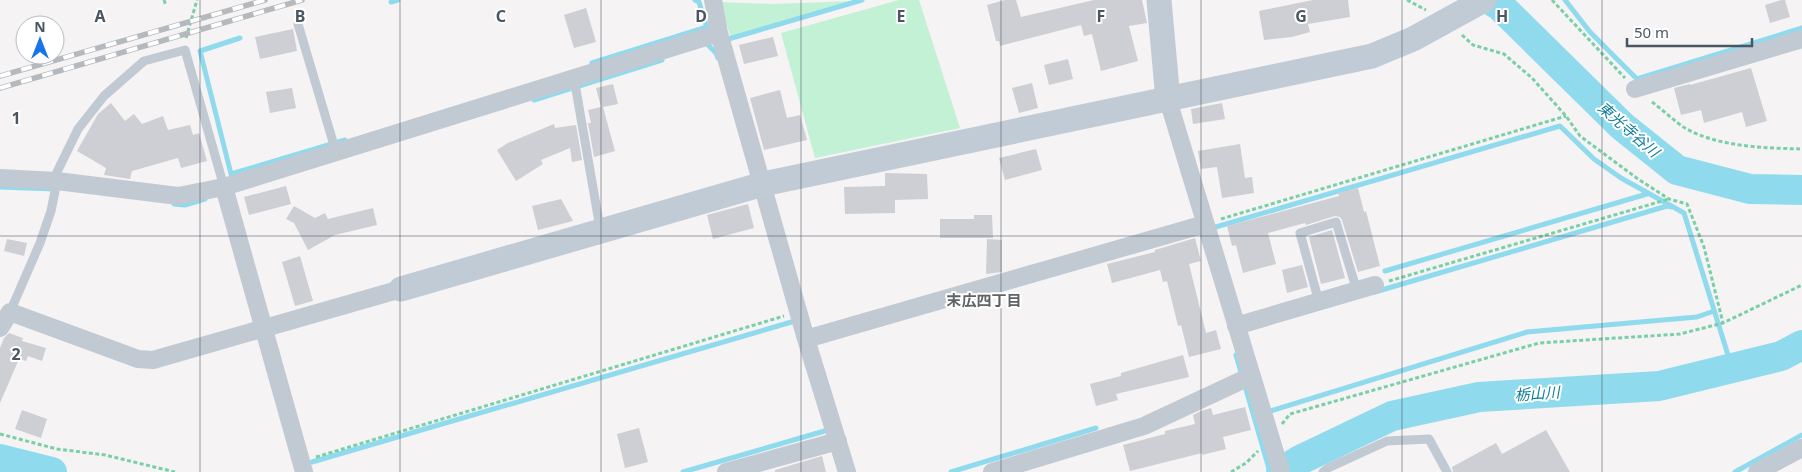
<svg xmlns="http://www.w3.org/2000/svg" width="1802" height="472" font-family="'Noto Sans','Noto Sans JP',sans-serif">
<rect width="100%" height="100%" fill="#f5f3f3"/>
<path fill="#c3f1d5" d="M 899,0 L 919,0 L 960,128 L 815,158 L 781,33 Z
M 856,1 L 731,38 L 719,2 L 772,4 Z"/>
<g fill="none" stroke-linecap="round" stroke-linejoin="round">
<path stroke="#90daee" stroke-width="5" d="M 695,0 L 699,2 L 707,28
M 1565,0 L 1590,32 L 1637,79 L 1802,28
M 391,2 L 398,0
M 240,38 L 200,51 L 231,174 L 345,140
M 725,40 L 862,0
M 708,45 L 716,53 L 718,58
M 592,63 L 707,27
M 534,100 L 662,60
M 0,187 L 54,189
M 174,204 L 185,205 L 205,199
M 1209,229 L 1560,126 L 1594,159 L 1621,178 L 1684,213 L 1732,368
M 1385,271 L 1647,194
M 1375,292 L 1667,206 L 1672,207
M 1236,355 L 1270,472
M 1254,416 L 1527,332 L 1697,317 L 1714,311
M 312,462 L 795,321
M 683,472 L 828,430
M 951,472 L 1096,428
M 1735,472 L 1802,435"/>
<path stroke="#90daee" stroke-width="30" d="M 1490,0 L 1500,6 L 1622,126 L 1677,170 L 1750,189 L 1802,190
M 0,459 L 52,472
M 1281,472 L 1300,460 L 1392,416 L 1479,397 L 1659,386 L 1781,356 L 1802,345"/>
</g>
<path fill="#cdcfd5" d="M 1005,0 L 1016,0 L 1021,17 L 1094,0 L 1142,0 L 1147,23 L 1129,26 L 1138,61 L 1101,71 L 1092,34 L 1084,36 L 1081,25 L 1000,46 L 999,41 L 996,41 L 987,5 Z
M 1313,0 L 1348,0 L 1350,17 L 1308,24 L 1310,32 L 1292,37 L 1264,40 L 1259,11 Z
M 1781,0 L 1785,0 L 1790,17 L 1770,23 L 1765,5 Z
M 586,8 L 596,42 L 574,48 L 564,15 Z
M 293,29 L 297,51 L 260,59 L 255,37 Z
M 773,37 L 778,56 L 744,64 L 739,45 Z
M 1068,59 L 1073,79 L 1049,85 L 1044,65 Z
M 1751,68 L 1767,121 L 1746,127 L 1742,112 L 1704,123 L 1701,110 L 1681,115 L 1674,88 L 1690,84 L 1690,85 Z
M 1032,83 L 1038,108 L 1019,113 L 1012,88 Z
M 613,84 L 618,104 L 603,107 L 615,151 L 594,157 L 588,123 L 591,123 L 588,110 L 601,107 L 596,88 Z
M 292,88 L 296,108 L 270,113 L 266,92 Z
M 780,90 L 787,118 L 800,115 L 807,140 L 764,150 L 750,98 Z
M 111,103 L 125,121 L 134,114 L 142,124 L 163,116 L 168,130 L 190,125 L 193,135 L 199,133 L 207,161 L 181,168 L 178,158 L 132,171 L 130,179 L 104,175 L 106,168 L 77,151 L 98,114 Z
M 1222,103 L 1225,119 L 1193,124 L 1191,109 Z
M 554,124 L 555,128 L 576,125 L 582,160 L 572,162 L 570,148 L 541,160 L 543,164 L 516,181 L 497,150 L 508,143 Z
M 1240,144 L 1245,178 L 1252,177 L 1254,193 L 1222,198 L 1217,167 L 1201,169 L 1198,151 Z
M 1036,149 L 1042,170 L 1005,180 L 999,158 Z
M 885,173 L 927,174 L 928,199 L 895,200 L 895,213 L 845,214 L 844,187 L 885,186 Z
M 286,186 L 291,204 L 249,215 L 244,197 Z
M 1358,188 L 1364,212 L 1366,211 L 1380,266 L 1358,272 L 1342,220 L 1340,217 L 1335,216 L 1306,225 L 1305,223 L 1268,233 L 1276,264 L 1243,273 L 1236,245 L 1232,246 L 1227,226 L 1339,196 L 1338,193 Z
M 561,199 L 573,221 L 538,230 L 532,206 Z
M 748,204 L 754,228 L 713,239 L 707,215 Z
M 294,206 L 315,218 L 325,213 L 328,219 L 373,208 L 377,225 L 335,235 L 308,250 L 294,223 L 286,219 Z
M 974,215 L 992,215 L 993,238 L 940,238 L 940,219 L 974,219 Z
M 1332,230 L 1345,278 L 1321,284 L 1309,237 Z
M 1195,238 L 1201,261 L 1189,264 L 1206,333 L 1216,330 L 1221,349 L 1189,357 L 1181,325 L 1178,326 L 1167,281 L 1163,282 L 1160,270 L 1112,283 L 1107,264 L 1155,252 L 1155,250 Z
M 7,239 L 27,243 L 24,256 L 4,251 Z
M 987,239 L 1002,240 L 1002,272 L 986,274 Z
M 300,256 L 313,301 L 295,306 L 282,262 Z
M 1302,265 L 1308,287 L 1287,293 L 1282,270 Z
M 9,333 L 23,338 L 22,341 L 46,348 L 42,361 L 28,356 L 26,361 L 19,359 L 0,403 L 0,348 L 4,338 Z
M 1183,355 L 1189,377 L 1116,394 L 1118,400 L 1096,406 L 1090,384 L 1121,376 L 1121,373 Z
M 1245,407 L 1251,430 L 1223,437 L 1226,449 L 1202,455 L 1202,453 L 1130,471 L 1123,445 L 1165,434 L 1165,431 L 1195,424 L 1193,415 L 1201,411 L 1211,408 L 1213,415 Z
M 22,410 L 47,419 L 41,438 L 15,429 Z
M 639,428 L 648,462 L 625,468 L 617,434 Z
M 1546,430 L 1570,472 L 1453,472 L 1452,467 L 1496,443 L 1502,454 Z
M 822,456 L 826,472 L 775,472 L 775,470 Z"/>
<g fill="none" stroke-linecap="round" stroke-linejoin="round">
<path stroke="#7ad0a6" stroke-width="3" stroke-dasharray="4 2.5" stroke-linecap="butt" d="M 164,0 L 166,6
M 1407,0 L 1426,10
M 1552,0 L 1625,78
M 1462,35 L 1473,45 L 1504,54 L 1532,78 L 1566,116 L 1580,136 L 1638,179 L 1669,199 L 1687,204 L 1704,247 L 1723,323
M 186,38 L 197,0
M 1652,102 C 1663,110 1674,121 1685,128 C 1718,147 1765,148 1802,149
M 1221,219 L 1566,116
M 1389,281 L 1669,199
M 1282,424 L 1290,414 L 1539,343 L 1680,334 L 1723,323 L 1802,285
M 0,434 L 57,449 L 105,455 L 175,472
M 316,457 L 784,316
M 1231,472 L 1246,463 L 1258,451"/>
<path stroke="#c1cad2" stroke-width="9" d="M 298,24 L 336,152
M 574,78 L 600,228
M 1319,302 L 1300,233 L 1336,222 L 1357,291
M 10,312 L 40,243 L 51,211 L 57,181 L 57,172 L 78,129 L 104,96 L 144,61 L 185,50 L 224,187
M 1323,472 L 1328,468 L 1387,441 L 1429,439 L 1447,472"/>
<path stroke="#c1cad2" stroke-width="18" d="M 713,0 L 719,33 L 806,339 L 847,472
M 1635,89 L 1802,39
M 1168,100 L 1281,472
M 0,178 L 57,181 L 178,196 L 224,187 L 719,33
M 224,187 L 304,472
M 1236,326 L 1375,285
M 0,328 L 10,312 L 138,359 L 153,360 L 401,289
M 806,339 L 1205,224
M 726,472 L 838,441
M 992,472 L 1144,426 L 1251,376
M 1757,472 L 1802,448"/>
<path stroke="#c1cbd6" stroke-width="25" d="M 1159,0 L 1168,100
M 401,289 L 763,184 L 1372,56 L 1413,39 L 1484,0"/>
<defs>
<path id="rail" d="M 0,76 L 265,0
M 0,88 L 302,0"/>
</defs>
<use href="#rail" stroke="#b5b8bd" stroke-width="5.5"/>
<use href="#rail" stroke="#fff" stroke-width="4" stroke-dasharray="11" stroke-linecap="butt"/>
</g>
<path fill="none" stroke="#4a5661" stroke-width="1" stroke-opacity="0.55" d="M 200,0 L 200,472M 400,0 L 400,472M 601,0 L 601,472M 801,0 L 801,472M 1001,0 L 1001,472M 1201,0 L 1201,472M 1402,0 L 1402,472M 1602,0 L 1602,472M 0,236 L 1802,236"/>
<g text-anchor="middle" dominant-baseline="central" stroke-width="4" stroke-linejoin="round" paint-order="stroke">
<g font-size="15" font-style="italic" fill="#0c7c9b" stroke="#fff">
<text transform="translate(1629 129) rotate(41)">東光寺谷川</text>
<text transform="translate(1537 393) rotate(-4)">栃山川</text>
</g>
<g font-size="15" font-weight="bold" fill="#5f6368" stroke="#fff">
<text x="984" y="300">末広四丁目</text>
</g>
</g>
<g font-size="16" text-anchor="middle" font-weight="bold" fill="#4a5661" stroke="#fff" stroke-width="4" stroke-linejoin="round" paint-order="stroke">
<text x="100" y="22">A</text>
<text x="300" y="22">B</text>
<text x="501" y="22">C</text>
<text x="701" y="22">D</text>
<text x="901" y="22">E</text>
<text x="1101" y="22">F</text>
<text x="1301" y="22">G</text>
<text x="1502" y="22">H</text>
<text x="16" y="124">1</text>
<text x="16" y="360">2</text>
</g>
<g transform="translate(40 40)"><circle r="24" fill="#ffffff" stroke="#b7bbc0"/>
<path d="M0-4L9 19L0 12L-9 19Z" fill="#1a73e8"/>
<text y="-8" font-size="14" font-weight="bold" text-anchor="middle" fill="#4a5661">N</text>
</g>
<path d="M1627 38v8h125v-8" fill="none" stroke="#4a5661" stroke-width="2.5"/>
<text x="1634" y="38" font-size="15" fill="#4a5661" stroke="#ffffff" stroke-width="4" paint-order="stroke">50 m</text>
</svg>
